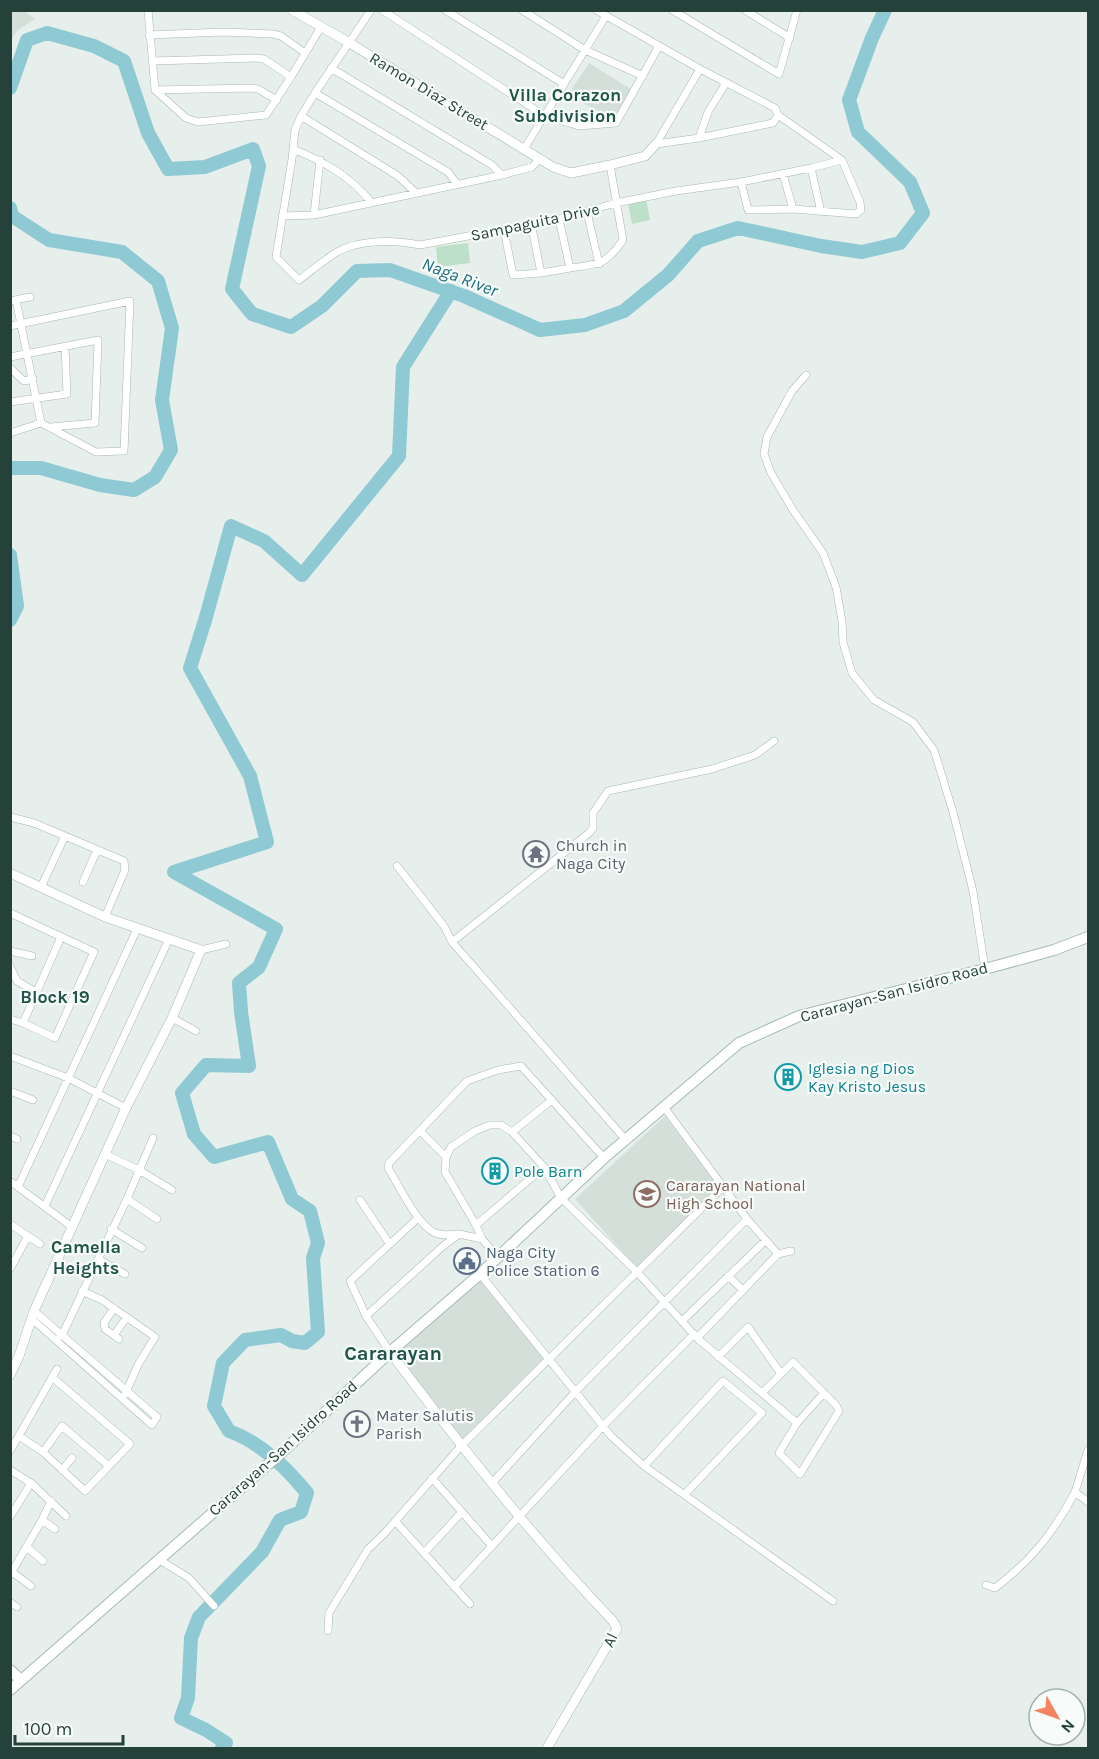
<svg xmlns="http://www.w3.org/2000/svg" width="1099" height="1759" font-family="Karla,sans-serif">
<rect width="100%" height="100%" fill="#e6efeb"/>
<path fill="#d4dfda" d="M 11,10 L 24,11 L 35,19 L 18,30 L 11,39 Z
M 589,63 L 634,91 L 616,119 L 570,97 L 572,89 Z
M 665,1116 L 719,1188 L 637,1268 L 575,1199 Z
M 481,1281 L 544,1359 L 461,1441 L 395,1354 Z"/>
<path fill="#bfe0c8" d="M 646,199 L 650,220 L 632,224 L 628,203 Z
M 468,243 L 470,263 L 438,267 L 436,247 Z"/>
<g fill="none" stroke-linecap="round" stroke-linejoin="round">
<path stroke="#8ec9d4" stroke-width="14" d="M 10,88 L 27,40 L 47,33 L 94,46 L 124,61 L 148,133 L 168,169 L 205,167 L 253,149 L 259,166 L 232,289 L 252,314 L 291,327 L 322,306 L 357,271 L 390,270 L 464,296 L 540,330 L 585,325 L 624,311 L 668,275 L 698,241 L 738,228 L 821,246 L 862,252 L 900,243 L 923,213 L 910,182 L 858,132 L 849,100 L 872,38 L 885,10
M 10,208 L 12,216 L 49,240 L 122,252 L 158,281 L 172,328 L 162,400 L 171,450 L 155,477 L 134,490 L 100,485 L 41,468 L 10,468
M 10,555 L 17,606 L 10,620
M 222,1748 L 226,1743 L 206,1730 L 181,1718 L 188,1698 L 191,1638 L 199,1617 L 262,1552 L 280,1520 L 301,1512 L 307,1493 C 286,1467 260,1442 229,1431 L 214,1406 L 223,1363 L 245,1340 L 281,1335 L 292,1341 L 305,1343 L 318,1332 L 313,1258 L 318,1243 L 310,1211 L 292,1199 L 268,1142 L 214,1157 L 194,1134 L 182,1093 L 206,1065 L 249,1066 L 241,1012 L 239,983 L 259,967 L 276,929 L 174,872 L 267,842 L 250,776 L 190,668 L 206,617 L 231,526 L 264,541 L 302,575 L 399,456 L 403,367 L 451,291"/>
<defs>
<path id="minor" d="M 148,10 L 155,90 L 186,118 L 198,122 L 266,115 L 291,77 L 321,27
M 371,10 L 315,93 L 301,116 L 295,130 L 292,159 L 276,257 L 299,280 C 311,271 324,260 337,252 C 361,239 394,240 420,245 L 559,219 L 616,203 L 676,191 L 741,182 L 811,168 L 842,160
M 382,10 L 545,116 L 579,126 L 616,123 L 659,46
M 445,10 L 564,84
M 522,10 L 585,50 L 643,76
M 596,10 L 700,69 L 775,108 L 778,115 L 842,160 L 860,202 L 861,210 L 856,214 L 793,209 L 748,210 L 741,182
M 672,10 L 779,74 L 797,10
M 745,10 L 790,38
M 149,35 L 223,32 L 273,34 L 281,36 L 305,53
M 153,61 L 257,58 L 264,59 L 291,77
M 331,68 L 492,165 L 502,175
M 155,90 L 252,88 L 258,89 L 277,100
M 315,93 L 448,172 L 457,184
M 301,116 L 398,176 L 415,192
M 699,138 L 708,112 L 726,83
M 656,144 L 699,138 L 773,123 L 778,115
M 656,144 L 700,69
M 293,149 C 323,161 350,176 371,202
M 524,149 L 606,16
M 811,168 L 821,212
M 783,174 L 793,209
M 587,212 L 599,264
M 314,215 L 320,160
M 282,216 L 314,215 L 502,175 L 532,167 L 540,158
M 504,230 L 513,275 L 541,273 L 531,223
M 570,268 C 599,264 606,265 623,240 L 610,165
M 541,273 L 570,268 L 559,219
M 16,300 L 41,423
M 10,301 L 30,297
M 10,326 L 130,301 L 124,451 L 96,452 L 41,423 L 10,433
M 10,357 L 98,340 L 95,423 L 51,427
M 10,368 L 24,381 L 33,379
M 806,375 L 792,391 L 767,437 L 764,454 L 771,473 L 793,510 L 823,553 L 836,587 L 842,621 L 843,642 L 852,673 L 874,700 L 913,722 L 934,750 L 953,812 L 973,891 L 985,969
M 10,402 L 67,394 L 65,347
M 10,817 L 34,823 L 124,861 L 125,870 L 105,917
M 397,866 L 444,926 L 452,942 L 625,1139
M 83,882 L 97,850
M 41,887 L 65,836
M 10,913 L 94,952 L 55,1038 L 23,1023 L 10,1019
M 452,942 L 589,833 L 593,828 L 593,813 L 608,791 L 712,769 L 755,755 L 774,741
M 201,950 L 226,944
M 10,951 L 32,956
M 10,966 L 17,981 L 36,992
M 172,1018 L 196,1031
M 23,1023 L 61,937
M 10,1056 L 68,1078 L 126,1108
M 10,1091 L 33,1100
M 664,1107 L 747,1219 L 778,1254
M 420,1131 L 446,1157
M 512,1132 L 552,1100
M 10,1136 L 17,1139
M 105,1154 L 139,1170 L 172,1190
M 10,1181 L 72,1227
M 18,1187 L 137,929
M 127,1199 L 157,1219
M 360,1200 L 389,1243
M 45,1206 L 169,939
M 10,1224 L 40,1244
M 476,1225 L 544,1167
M 111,1229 L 142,1248
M 459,1234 C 451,1235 443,1236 435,1233 C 417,1225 399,1185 388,1168 L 389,1163 L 467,1081 L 498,1070 L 521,1066 L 604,1158
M 498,1257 L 482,1239 L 476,1225 L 445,1172 L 446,1157 L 451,1147 L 475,1131 L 490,1125 L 501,1125 L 512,1132 L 544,1167 L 561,1198 L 637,1272 L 697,1338 L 797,1423
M 98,1259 L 125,1274
M 10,1269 L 28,1236
M 480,1274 L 611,1436 L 644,1466 L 833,1601
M 728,1276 L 743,1290
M 82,1291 L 102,1300 L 155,1337 L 139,1363 L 125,1394
M 114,1308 L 104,1323 L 105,1329 L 119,1339
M 366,1316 L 442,1247 L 459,1234 L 482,1239
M 32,1319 L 152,1425 L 157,1417 L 34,1311
M 682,1321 L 765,1241
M 114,1335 L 127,1317
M 60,1336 L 62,1335 L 127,1199 L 153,1138
M 697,1338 L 778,1254 L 791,1251
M 390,1352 L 366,1316 L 350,1281 L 418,1218
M 718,1357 L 748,1327 L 781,1374
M 762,1393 L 793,1362 L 836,1405 L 839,1411 L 800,1474 L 779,1453 L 797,1423 L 824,1393
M 19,1436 L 43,1452 L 85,1491 L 130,1444 L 52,1377
M 1088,1450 L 1075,1492 L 1088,1502
M 10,1451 L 57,1369
M 43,1452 L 62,1426 L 109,1466
M 644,1466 L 723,1381 L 762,1413 L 685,1494
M 10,1470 L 31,1483 L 66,1516
M 62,1470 L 72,1458
M 432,1478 L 491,1545
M 492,1483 L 576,1391 L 747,1219
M 10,1517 L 31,1483
M 42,1520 L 55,1529
M 395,1521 L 470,1604
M 27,1547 L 43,1561
M 424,1553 L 462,1512
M 158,1559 L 189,1578 L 214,1606
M 12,1572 L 31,1586
M 10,1575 L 42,1520 L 51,1501
M 986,1585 L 995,1588 C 1031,1561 1054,1532 1075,1492
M 454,1587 L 603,1426 L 694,1334
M 10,1602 L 17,1607
M 328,1631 L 329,1613 L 368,1549 L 384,1534 L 461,1446 L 723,1187"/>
<path id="tertiary" d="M 292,10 L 348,42 L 553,167 L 571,173 L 610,165 L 645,156 L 656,144
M 10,873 L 105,917 L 201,950 L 172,1018 L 126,1108 L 34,1311 L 19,1356 L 10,1375
M 390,1352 C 460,1445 532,1537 613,1621 L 617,1629 L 547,1748"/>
<path id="secondary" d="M 10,1670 L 21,1680
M 10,1690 L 280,1454 L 390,1352 L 480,1274 L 604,1158 L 739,1043 L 799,1016 L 985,969 L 1054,950 L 1088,937"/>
</defs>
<use href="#minor" stroke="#a8b8b2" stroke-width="8"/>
<use href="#tertiary" stroke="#a8b8b2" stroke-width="10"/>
<use href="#secondary" stroke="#a4bbb3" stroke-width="12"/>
<use href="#minor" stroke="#fff" stroke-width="7"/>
<use href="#tertiary" stroke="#fff" stroke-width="9"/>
<use href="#secondary" stroke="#fff" stroke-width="10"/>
</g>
<defs>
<symbol id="temple-ring" viewBox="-11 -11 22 22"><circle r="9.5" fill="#f7fbf9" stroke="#6b7280" stroke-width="1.5"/><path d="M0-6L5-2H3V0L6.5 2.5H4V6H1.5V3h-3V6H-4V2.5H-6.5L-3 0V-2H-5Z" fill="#6b7280"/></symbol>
<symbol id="building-ring" viewBox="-11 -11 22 22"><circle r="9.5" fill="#f7fbf9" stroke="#0f9aa8" stroke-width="1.5"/><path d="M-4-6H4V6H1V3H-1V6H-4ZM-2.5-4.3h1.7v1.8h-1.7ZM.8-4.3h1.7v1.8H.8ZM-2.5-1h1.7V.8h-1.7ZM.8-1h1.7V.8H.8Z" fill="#0f9aa8"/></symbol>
<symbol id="school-ring" viewBox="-11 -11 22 22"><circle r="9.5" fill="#f7fbf9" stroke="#8d6e63" stroke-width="1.5"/><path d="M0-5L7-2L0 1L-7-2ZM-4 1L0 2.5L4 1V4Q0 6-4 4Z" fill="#8d6e63"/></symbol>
<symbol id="civic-ring" viewBox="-11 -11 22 22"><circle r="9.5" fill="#f7fbf9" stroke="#5c6f8a" stroke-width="1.5"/><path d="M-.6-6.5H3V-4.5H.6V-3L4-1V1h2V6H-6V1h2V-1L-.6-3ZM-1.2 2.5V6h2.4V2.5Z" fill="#5c6f8a"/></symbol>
<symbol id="church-ring" viewBox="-11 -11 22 22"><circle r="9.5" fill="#f7fbf9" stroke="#6b7280" stroke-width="1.5"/><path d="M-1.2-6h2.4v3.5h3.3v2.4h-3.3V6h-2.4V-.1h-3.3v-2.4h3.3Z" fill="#6b7280"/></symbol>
</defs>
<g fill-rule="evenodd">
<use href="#temple-ring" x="521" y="839" width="30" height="30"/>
<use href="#building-ring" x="773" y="1062" width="30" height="30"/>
<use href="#building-ring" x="480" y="1156" width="30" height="30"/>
<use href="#school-ring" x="632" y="1179" width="30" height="30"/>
<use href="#civic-ring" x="452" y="1246" width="30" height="30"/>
<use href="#church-ring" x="342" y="1409" width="30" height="30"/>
</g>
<g text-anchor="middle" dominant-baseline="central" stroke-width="4.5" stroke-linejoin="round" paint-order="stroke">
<g font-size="16" fill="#24423a" stroke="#f7fbf9">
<text transform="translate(429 91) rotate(31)">Ramon Diaz Street</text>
<text transform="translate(535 222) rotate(-12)">Sampaguita Drive</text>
<text transform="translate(894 992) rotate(-15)">Cararayan-San Isidro Road</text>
<text transform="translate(283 1448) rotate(-42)">Cararayan-San Isidro Road</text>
<text transform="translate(610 1640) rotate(-64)">Al</text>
</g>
<g font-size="16" fill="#5b616d" stroke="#f7fbf9" text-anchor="start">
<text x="556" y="845">Church in<tspan x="556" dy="18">Naga City</tspan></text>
<text x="376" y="1415">Mater Salutis<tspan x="376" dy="18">Parish</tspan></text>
</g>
<g font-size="16" fill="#0d838f" stroke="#f7fbf9" text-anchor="start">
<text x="808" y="1068">Iglesia ng Dios<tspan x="808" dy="18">Kay Kristo Jesus</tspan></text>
<text x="514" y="1171">Pole Barn</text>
</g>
<g font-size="16" fill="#785e54" stroke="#f7fbf9" text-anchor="start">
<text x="666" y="1185">Cararayan National<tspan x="666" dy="18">High School</tspan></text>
</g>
<g font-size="16" fill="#4e5e75" stroke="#f7fbf9" text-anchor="start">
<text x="486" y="1252">Naga City<tspan x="486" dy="18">Police Station 6</tspan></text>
</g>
<g font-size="18" font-weight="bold" fill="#1f5548" stroke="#f7fbf9">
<text x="565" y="95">Villa Corazon<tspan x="565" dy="21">Subdivision</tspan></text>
<text x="55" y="997">Block 19</text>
<text x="86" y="1247">Camella<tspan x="86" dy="21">Heights</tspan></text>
</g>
<g font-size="18" font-style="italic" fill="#1c6f80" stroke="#f7fbf9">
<text transform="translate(460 277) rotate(21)">Naga River</text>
</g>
<g font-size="20" font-weight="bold" fill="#1f5548" stroke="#f7fbf9">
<text x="393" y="1353">Cararayan</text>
</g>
</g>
<rect width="1099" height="1759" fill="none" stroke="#24423a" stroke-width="24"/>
<g transform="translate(1057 1717) rotate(130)"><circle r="28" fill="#f7fbf9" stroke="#a3b1ad" stroke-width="1.5"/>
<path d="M0-4.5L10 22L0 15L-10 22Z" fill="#f4845f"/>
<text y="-9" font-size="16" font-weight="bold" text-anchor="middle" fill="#24423a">N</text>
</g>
<path d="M15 1735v9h108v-9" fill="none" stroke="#24423a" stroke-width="3"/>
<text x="24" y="1735" font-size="18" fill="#24423a" stroke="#f7fbf9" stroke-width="4.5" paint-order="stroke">100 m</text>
</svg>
